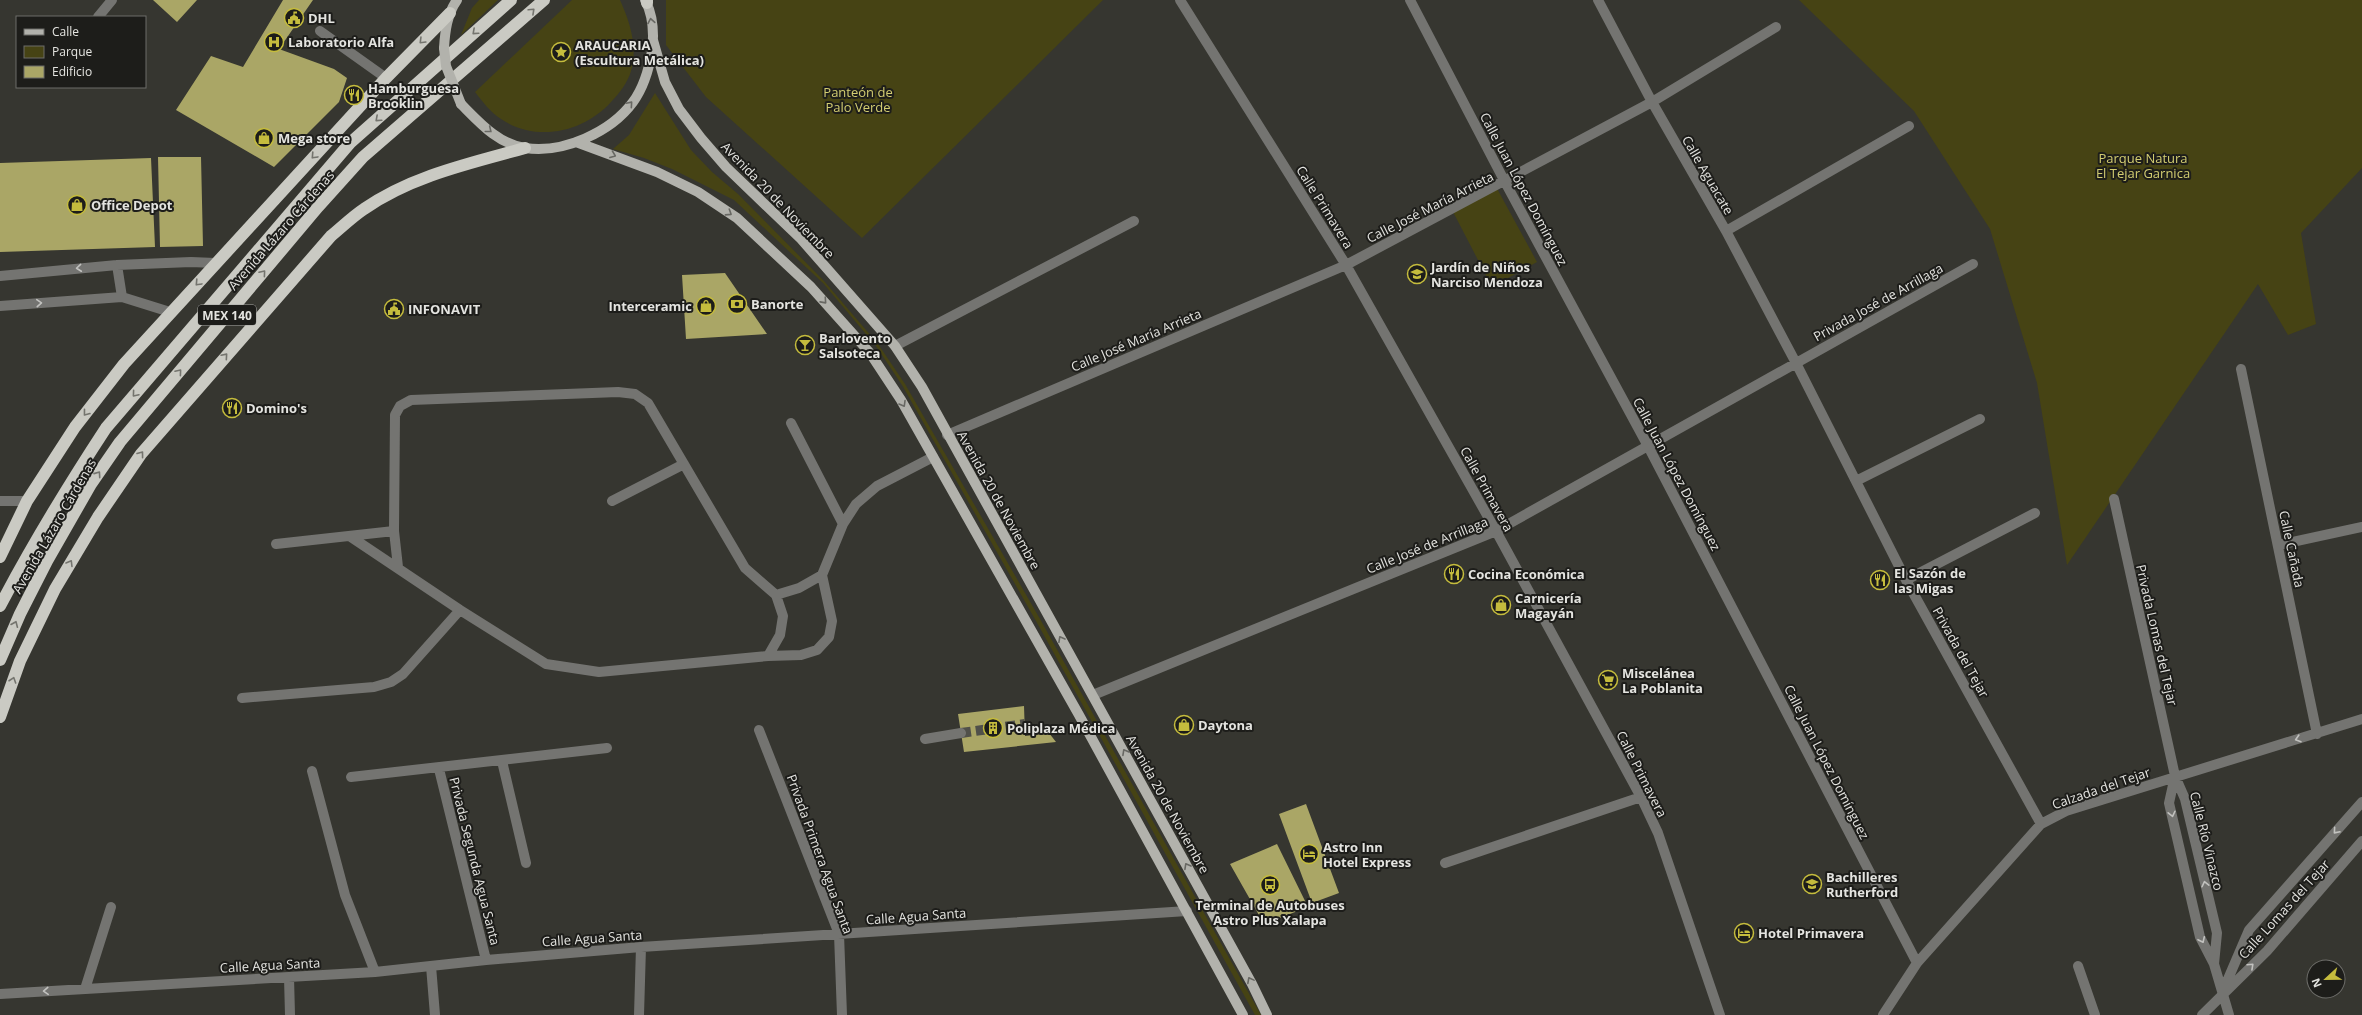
<svg xmlns="http://www.w3.org/2000/svg" width="2362" height="1015" font-family="'Open Sans',sans-serif">
<rect width="100%" height="100%" fill="#363630"/>
<path fill="#464314" d="M 479,0 L 498,0 L 461,35 L 472,8 Z
M 572,0 L 620,0 C 630,22 638,47 631,71 C 628,82 619,94 611,102 C 584,132 537,143 501,119 C 490,112 483,102 475,92 Z
M 666,0 L 1103,0 L 862,238 L 706,97 L 666,45 Z
M 1799,0 L 2362,0 L 2362,168 L 2301,233 L 2316,324 L 2288,335 L 2258,284 L 2067,565 L 2037,383 L 1990,229 L 1914,111 Z
M 655,93 L 691,150 L 712,172 L 738,194 L 824,281 L 878,344 L 905,384 L 1040,619 L 1261,1015 L 1255,1015 L 1036,621 L 902,385 L 876,346 L 823,283 L 734,200 L 672,169 L 644,158 L 613,149 L 629,135 Z
M 1494,183 L 1537,262 L 1492,287 L 1450,206 Z"/>
<path fill="#aaa666" d="M 153,0 L 197,0 L 177,22 Z
M 283,0 L 313,0 L 279,49 L 334,69 L 347,78 L 339,102 L 274,167 L 176,110 L 211,56 L 243,67 Z
M 158,157 L 201,157 L 203,246 L 160,247 Z
M 151,158 L 155,247 L 0,252 L 0,163 Z
M 725,273 L 767,334 L 686,339 L 682,275 Z
M 1024,706 L 1025,736 L 1049,733 L 1056,742 L 964,752 L 958,714 Z
M 1306,804 L 1339,893 L 1312,903 L 1279,814 Z
M 1277,844 L 1308,907 L 1264,924 L 1230,864 Z"/>
<g fill="none" stroke-linecap="round" stroke-linejoin="round">
<path stroke="#50504a" stroke-width="10" stroke-dasharray="10 5" stroke-linecap="butt" d="M 961,733 L 1025,724"/>
<path stroke="#747471" stroke-width="10" d="M 1180,0 L 1346,265 L 1496,531 L 1641,797 L 1658,833 L 1720,1015
M 1410,0 L 1505,182 L 1648,446 L 1917,963
M 1598,0 L 1652,102 L 1726,231 L 1796,363 L 1906,580 L 2041,824
M 98,17 L 112,0
M 320,31 L 386,78
M 1726,231 L 1909,126
M 0,276 L 117,265
M 0,306 L 122,297
M 170,312 L 122,297 L 117,265 L 191,262 L 215,263
M 895,346 L 1134,221
M 2241,369 L 2317,734
M 791,423 L 843,524
M 947,435 L 1346,265 L 1652,102 L 1776,27
M 1856,481 L 1980,419
M 2114,499 L 2175,776 L 2185,799 L 2217,933 L 2214,964
M 0,501 L 27,501
M 612,501 L 684,464
M 351,537 L 460,610 L 546,664 L 599,672 L 768,656 L 801,655 L 817,650 L 829,637 L 832,621 L 822,575 L 843,524 L 856,504 L 877,486 L 933,457
M 276,544 L 394,531
M 2278,545 L 2362,527
M 398,567 L 394,531 L 395,415 L 400,406 L 411,400 L 618,392 L 635,394 L 648,403 L 745,568 L 776,595 L 783,616 L 780,635 L 768,656
M 1906,580 L 2035,513
M 776,595 L 799,588 L 822,575
M 1093,695 L 1496,531 L 1973,264
M 242,698 L 374,687 L 391,682 L 403,674 L 460,610
M 759,730 L 839,934 L 842,1015
M 925,739 L 961,733
M 502,761 L 526,863
M 439,769 L 486,960
M 312,771 L 345,895 L 375,972
M 2175,776 L 2169,803 L 2200,937 L 2214,964 L 2229,1015
M 351,777 L 607,748
M 1445,863 L 1641,797
M 431,966 L 435,1015
M 2078,966 L 2095,1015
M 289,977 L 290,1015
M 85,989 L 111,907
M 2222,993 L 2249,930 L 2362,802
M 0,994 L 375,972 L 486,960 L 641,947 L 1187,911
M 639,1015 L 641,947
M 1883,1015 L 1917,963 L 2041,824 L 2066,811 L 2362,719
M 2202,1015 L 2267,951 L 2362,841"/>
<path stroke="#b2b2ac" stroke-width="10" d="M 653,40 L 665,82 L 679,109 L 701,138 L 726,167 L 801,239 L 895,346 L 922,387 L 1252,984 L 1267,1015
M 444,48 C 445,32 447,14 457,0
M 461,104 C 479,122 498,144 525,148 C 563,154 611,132 633,102 C 644,87 649,69 652,51 C 654,35 653,15 645,0
M 576,142 L 657,172 L 698,192 L 737,218 L 811,287 L 870,353 L 901,400 L 1079,715 L 1243,1015"/>
<path stroke="#cacac3" stroke-width="12" d="M 647,3 L 647,0
M 0,557 L 27,501 L 75,427 L 124,364 L 386,78 L 450,13
M 0,606 C 32,545 68,486 106,428 L 350,143 L 511,0
M 0,660 L 20,614 L 47,561 L 91,484 L 120,442 L 318,207 L 363,157 L 544,0
M 0,717 L 20,661 L 55,589 L 98,517 L 141,454 L 331,236 C 342,227 352,217 364,209 C 411,176 471,163 525,148"/>
<path stroke="#b2b2ac" stroke-width="10" d="M 444,48 L 446,66 L 461,104"/>
</g>
<defs><path id="oneway-chevron" d="M-2-3.5L2.5 0L-2 3.5" fill="none" stroke-width="1.6" stroke-linecap="round" stroke-linejoin="round"/></defs>
<g stroke="#74746e">
<use href="#oneway-chevron" transform="translate(532 11) rotate(-43)"/>
<use href="#oneway-chevron" transform="translate(475 32) rotate(138)"/>
<use href="#oneway-chevron" transform="translate(422 41) rotate(135)"/>
<use href="#oneway-chevron" transform="translate(378 119) rotate(138)"/>
<use href="#oneway-chevron" transform="translate(314 156) rotate(133)"/>
<use href="#oneway-chevron" transform="translate(263 273) rotate(-50)"/>
<use href="#oneway-chevron" transform="translate(198 283) rotate(133)"/>
<use href="#oneway-chevron" transform="translate(225 356) rotate(-49)"/>
<use href="#oneway-chevron" transform="translate(179 372) rotate(-50)"/>
<use href="#oneway-chevron" transform="translate(135 394) rotate(130)"/>
<use href="#oneway-chevron" transform="translate(86 413) rotate(128)"/>
<use href="#oneway-chevron" transform="translate(141 454) rotate(-53)"/>
<use href="#oneway-chevron" transform="translate(98 474) rotate(-55)"/>
<use href="#oneway-chevron" transform="translate(70 563) rotate(-59)"/>
<use href="#oneway-chevron" transform="translate(15 624) rotate(-67)"/>
<use href="#oneway-chevron" transform="translate(13 680) rotate(-71)"/>
</g>
<g stroke="#686863">
<use href="#oneway-chevron" transform="translate(651 21) rotate(-100)"/>
<use href="#oneway-chevron" transform="translate(630 104) rotate(-49)"/>
<use href="#oneway-chevron" transform="translate(489 130) rotate(39)"/>
<use href="#oneway-chevron" transform="translate(613 155) rotate(21)"/>
<use href="#oneway-chevron" transform="translate(729 213) rotate(33)"/>
<use href="#oneway-chevron" transform="translate(824 301) rotate(48)"/>
<use href="#oneway-chevron" transform="translate(903 404) rotate(60)"/>
<use href="#oneway-chevron" transform="translate(1061 639) rotate(-119)"/>
<use href="#oneway-chevron" transform="translate(1125 752) rotate(-119)"/>
<use href="#oneway-chevron" transform="translate(1187 866) rotate(-119)"/>
<use href="#oneway-chevron" transform="translate(1250 980) rotate(-118)"/>
</g>
<g stroke="#c2c2bf">
<use href="#oneway-chevron" transform="translate(79 268) rotate(174)"/>
<use href="#oneway-chevron" transform="translate(39 303) rotate(-4)"/>
<use href="#oneway-chevron" transform="translate(2298 739) rotate(163)"/>
<use href="#oneway-chevron" transform="translate(2172 814) rotate(77)"/>
<use href="#oneway-chevron" transform="translate(2336 831) rotate(131)"/>
<use href="#oneway-chevron" transform="translate(2205 884) rotate(-103)"/>
<use href="#oneway-chevron" transform="translate(2202 940) rotate(65)"/>
<use href="#oneway-chevron" transform="translate(2251 966) rotate(-43)"/>
<use href="#oneway-chevron" transform="translate(46 991) rotate(177)"/>
</g>
<defs>
<symbol id="civic-ring" viewBox="-11 -11 22 22"><circle r="9.5" fill="#1d1d1a" stroke="#c5bc3d" stroke-width="1.5"/><path d="M-.6-6.5H3V-4.5H.6V-3L4-1V1h2V6H-6V1h2V-1L-.6-3ZM-1.2 2.5V6h2.4V2.5Z" fill="#c5bc3d"/></symbol>
<symbol id="hospital-ring" viewBox="-11 -11 22 22"><circle r="9.5" fill="#1d1d1a" stroke="#c5bc3d" stroke-width="1.5"/><path d="M-5-5h3v3.5h4V-5h3V5h-3V1.5h-4V5h-3Z" fill="#c5bc3d"/></symbol>
<symbol id="sight-ring" viewBox="-11 -11 22 22"><circle r="9.5" fill="#1d1d1a" stroke="#c5bc3d" stroke-width="1.5"/><path d="M0-6L1.8-2.2L6-1.7L2.9 1.2L3.7 5.4L0 3.3L-3.7 5.4L-2.9 1.2L-6-1.7L-1.8-2.2Z" fill="#c5bc3d"/></symbol>
<symbol id="restaurant-ring" viewBox="-11 -11 22 22"><circle r="9.5" fill="#1d1d1a" stroke="#c5bc3d" stroke-width="1.5"/><path d="M-5-6h1v4h1v-4h1v4h1v-4h1v5L-1.5 .5V6h-2V.5L-5-1ZM5-6V6H3V1.5H1.5Q1.5-4 5-6Z" fill="#c5bc3d"/></symbol>
<symbol id="shop-ring" viewBox="-11 -11 22 22"><circle r="9.5" fill="#1d1d1a" stroke="#c5bc3d" stroke-width="1.5"/><path d="M-5-2.5h2.3a2.7 3.5 0 0 1 5.4 0H5L5.5 6h-11ZM-1.5-2.5h3a1.5 2.3 0 0 0-3 0Z" fill="#c5bc3d"/></symbol>
<symbol id="school-ring" viewBox="-11 -11 22 22"><circle r="9.5" fill="#1d1d1a" stroke="#c5bc3d" stroke-width="1.5"/><path d="M0-5L7-2L0 1L-7-2ZM-4 1L0 2.5L4 1V4Q0 6-4 4Z" fill="#c5bc3d"/></symbol>
<symbol id="bank-ring" viewBox="-11 -11 22 22"><circle r="9.5" fill="#1d1d1a" stroke="#c5bc3d" stroke-width="1.5"/><path d="M-6-4H6V4H-6ZM0-2.3a2.3 2.3 0 1 0 0 4.6a2.3 2.3 0 1 0 0-4.6Z" fill="#c5bc3d"/></symbol>
<symbol id="bar-ring" viewBox="-11 -11 22 22"><circle r="9.5" fill="#1d1d1a" stroke="#c5bc3d" stroke-width="1.5"/><path d="M-6-5H6L.8 .8V4.5H3.5V6h-7V4.5H-.8V.8Z" fill="#c5bc3d"/></symbol>
<symbol id="supermarket-ring" viewBox="-11 -11 22 22"><circle r="9.5" fill="#1d1d1a" stroke="#c5bc3d" stroke-width="1.5"/><path d="M-6-5.5h2.5l.6 2H6L4.5 2H-2.5L-4.4-4H-6ZM-1.5 3.2a1.3 1.3 0 1 0 .1 0ZM3 3.2a1.3 1.3 0 1 0 .1 0Z" fill="#c5bc3d"/></symbol>
<symbol id="building-ring" viewBox="-11 -11 22 22"><circle r="9.5" fill="#1d1d1a" stroke="#c5bc3d" stroke-width="1.5"/><path d="M-4-6H4V6H1V3H-1V6H-4ZM-2.5-4.3h1.7v1.8h-1.7ZM.8-4.3h1.7v1.8H.8ZM-2.5-1h1.7V.8h-1.7ZM.8-1h1.7V.8H.8Z" fill="#c5bc3d"/></symbol>
<symbol id="hotel-ring" viewBox="-11 -11 22 22"><circle r="9.5" fill="#1d1d1a" stroke="#c5bc3d" stroke-width="1.5"/><path d="M-6-4.5h1.5V1H6V5H4.5V3h-9V5H-6ZM-4 0a1.8 1.8 0 1 1 3.6 0ZM.5 0V-2.5h3Q6-2.5 6 0Z" fill="#c5bc3d"/></symbol>
<symbol id="bus-ring" viewBox="-11 -11 22 22"><circle r="9.5" fill="#1d1d1a" stroke="#c5bc3d" stroke-width="1.5"/><path d="M-5-6H5V4H4V6H2V4H-2V6H-4V4H-5ZM-3.5-4V0h7V-4ZM-3.5 1.2v1.5H-2V1.2ZM2 1.2v1.5H3.5V1.2Z" fill="#c5bc3d"/></symbol>
</defs>
<g fill-rule="evenodd">
<use href="#civic-ring" x="283" y="7" width="22" height="22"/>
<use href="#hospital-ring" x="263" y="31" width="22" height="22"/>
<use href="#sight-ring" x="550" y="41" width="22" height="22"/>
<use href="#restaurant-ring" x="343" y="84" width="22" height="22"/>
<use href="#shop-ring" x="253" y="127" width="22" height="22"/>
<use href="#shop-ring" x="66" y="194" width="22" height="22"/>
<use href="#school-ring" x="1406" y="263" width="22" height="22"/>
<use href="#bank-ring" x="726" y="293" width="22" height="22"/>
<use href="#shop-ring" x="695" y="295" width="22" height="22"/>
<use href="#civic-ring" x="383" y="298" width="22" height="22"/>
<use href="#bar-ring" x="794" y="334" width="22" height="22"/>
<use href="#restaurant-ring" x="221" y="397" width="22" height="22"/>
<use href="#restaurant-ring" x="1443" y="563" width="22" height="22"/>
<use href="#restaurant-ring" x="1869" y="569" width="22" height="22"/>
<use href="#shop-ring" x="1490" y="594" width="22" height="22"/>
<use href="#supermarket-ring" x="1597" y="669" width="22" height="22"/>
<use href="#shop-ring" x="1173" y="714" width="22" height="22"/>
<use href="#building-ring" x="982" y="717" width="22" height="22"/>
<use href="#hotel-ring" x="1298" y="843" width="22" height="22"/>
<use href="#school-ring" x="1801" y="873" width="22" height="22"/>
<use href="#bus-ring" x="1259" y="874" width="22" height="22"/>
<use href="#hotel-ring" x="1733" y="922" width="22" height="22"/>
</g>
<g text-anchor="middle" dominant-baseline="central" stroke-width="4" stroke-linejoin="round" paint-order="stroke">
<rect fill="#1d1d1a" stroke="#a8a8a5" stroke-width="1" x="198" y="305" width="58" height="20" rx="3"/>
<g font-size="12" font-weight="bold" fill="#e4e4e0">
<text x="227" y="315">MEX 140</text>
</g>
<g font-size="13" font-weight="bold" fill="#e4e4e0" stroke="#1d1d1a" text-anchor="start">
<text x="308" y="18">DHL</text>
<text x="288" y="42">Laboratorio Alfa</text>
<text x="575" y="45">ARAUCARIA<tspan x="575" dy="15">(Escultura Metálica)</tspan></text>
<text x="368" y="88">Hamburguesa<tspan x="368" dy="15">Brooklin</tspan></text>
<text x="278" y="138">Mega store</text>
<text x="91" y="205">Office Depot</text>
<text x="1431" y="267">Jardín de Niños<tspan x="1431" dy="15">Narciso Mendoza</tspan></text>
<text x="751" y="304">Banorte</text>
<text x="692" y="306" text-anchor="end">Interceramic</text>
<text x="408" y="309">INFONAVIT</text>
<text x="819" y="338">Barlovento<tspan x="819" dy="15">Salsoteca</tspan></text>
<text x="246" y="408">Domino's</text>
<text x="1894" y="573">El Sazón de<tspan x="1894" dy="15">las Migas</tspan></text>
<text x="1468" y="574">Cocina Económica</text>
<text x="1515" y="598">Carnicería<tspan x="1515" dy="15">Magayán</tspan></text>
<text x="1622" y="673">Miscelánea<tspan x="1622" dy="15">La Poblanita</tspan></text>
<text x="1198" y="725">Daytona</text>
<text x="1007" y="728">Poliplaza Médica</text>
<text x="1323" y="847">Astro Inn<tspan x="1323" dy="15">Hotel Express</tspan></text>
<text x="1826" y="877">Bachilleres<tspan x="1826" dy="15">Rutherford</tspan></text>
<text x="1270" y="905" text-anchor="middle">Terminal de Autobuses<tspan x="1270" dy="15">Astro Plus Xalapa</tspan></text>
<text x="1758" y="933">Hotel Primavera</text>
</g>
<g font-size="13" fill="#d3cd71" stroke="#1d1d1a">
<text x="858" y="92">Panteón de<tspan x="858" dy="15">Palo Verde</tspan></text>
<text x="2143" y="158">Parque Natura<tspan x="2143" dy="15">El Tejar Garnica</tspan></text>
</g>
<g font-size="13" fill="#e4e4e0" stroke="#1d1d1a">
<text transform="translate(1708 175) rotate(60)">Calle Aguacate</text>
<text transform="translate(1524 189) rotate(62)">Calle Juan López Domínguez</text>
<text transform="translate(778 200) rotate(46)">Avenida 20 de Noviembre</text>
<text transform="translate(1325 207) rotate(58)">Calle Primavera</text>
<text transform="translate(1430 207) rotate(-27)">Calle José María Arrieta</text>
<text transform="translate(281 230) rotate(-49)">Avenida Lázaro Cárdenas</text>
<text transform="translate(1878 302) rotate(-29)">Privada José de Arrillaga</text>
<text transform="translate(1136 340) rotate(-23)">Calle José María Arrieta</text>
<text transform="translate(1677 474) rotate(62)">Calle Juan López Domínguez</text>
<text transform="translate(1487 489) rotate(61)">Calle Primavera</text>
<text transform="translate(999 500) rotate(61)">Avenida 20 de Noviembre</text>
<text transform="translate(54 526) rotate(-60)">Avenida Lázaro Cárdenas</text>
<text transform="translate(1427 545) rotate(-22)">Calle José de Arrillaga</text>
<text transform="translate(2292 549) rotate(78)">Calle Cañada</text>
<text transform="translate(2157 635) rotate(77)">Privada Lomas del Tejar</text>
<text transform="translate(1961 652) rotate(61)">Privada del Tejar</text>
<text transform="translate(1827 762) rotate(63)">Calle Juan López Domínguez</text>
<text transform="translate(1642 774) rotate(63)">Calle Primavera</text>
<text transform="translate(2101 788) rotate(-19)">Calzada del Tejar</text>
<text transform="translate(1168 804) rotate(61)">Avenida 20 de Noviembre</text>
<text transform="translate(2207 841) rotate(76)">Calle Río Vinazco</text>
<text transform="translate(820 854) rotate(70)">Privada Primera Agua Santa</text>
<text transform="translate(475 861) rotate(76)">Privada Segunda Agua Santa</text>
<text transform="translate(2284 909) rotate(-48)">Calle Lomas del Tejar</text>
<text transform="translate(916 916) rotate(-4)">Calle Agua Santa</text>
<text transform="translate(592 938) rotate(-4)">Calle Agua Santa</text>
<text transform="translate(270 965) rotate(-3)">Calle Agua Santa</text>
</g>
</g>
<rect x="16" y="16" width="130" height="72" fill="#1d1d1a" stroke="#6d6d69"/>
<rect x="24" y="29" width="20" height="6" fill="#b2b2ac" stroke="#6d6d69"/>
<text x="52" y="36" font-size="12" fill="#e4e4e0">Calle</text>
<rect x="24" y="46" width="20" height="12" fill="#464314" stroke="#6d6d69"/>
<text x="52" y="56" font-size="12" fill="#e4e4e0">Parque</text>
<rect x="24" y="66" width="20" height="12" fill="#aaa666" stroke="#6d6d69"/>
<text x="52" y="76" font-size="12" fill="#e4e4e0">Edificio</text>
<g transform="translate(2326 979) rotate(248)"><circle r="19" fill="#1d1d1a" stroke="#6d6d69"/>
<path d="M0-3L7 15L0 10L-7 15Z" fill="#c5bc3d"/>
<text y="-6" font-size="11" font-weight="bold" text-anchor="middle" fill="#e4e4e0">N</text>
</g>
</svg>
